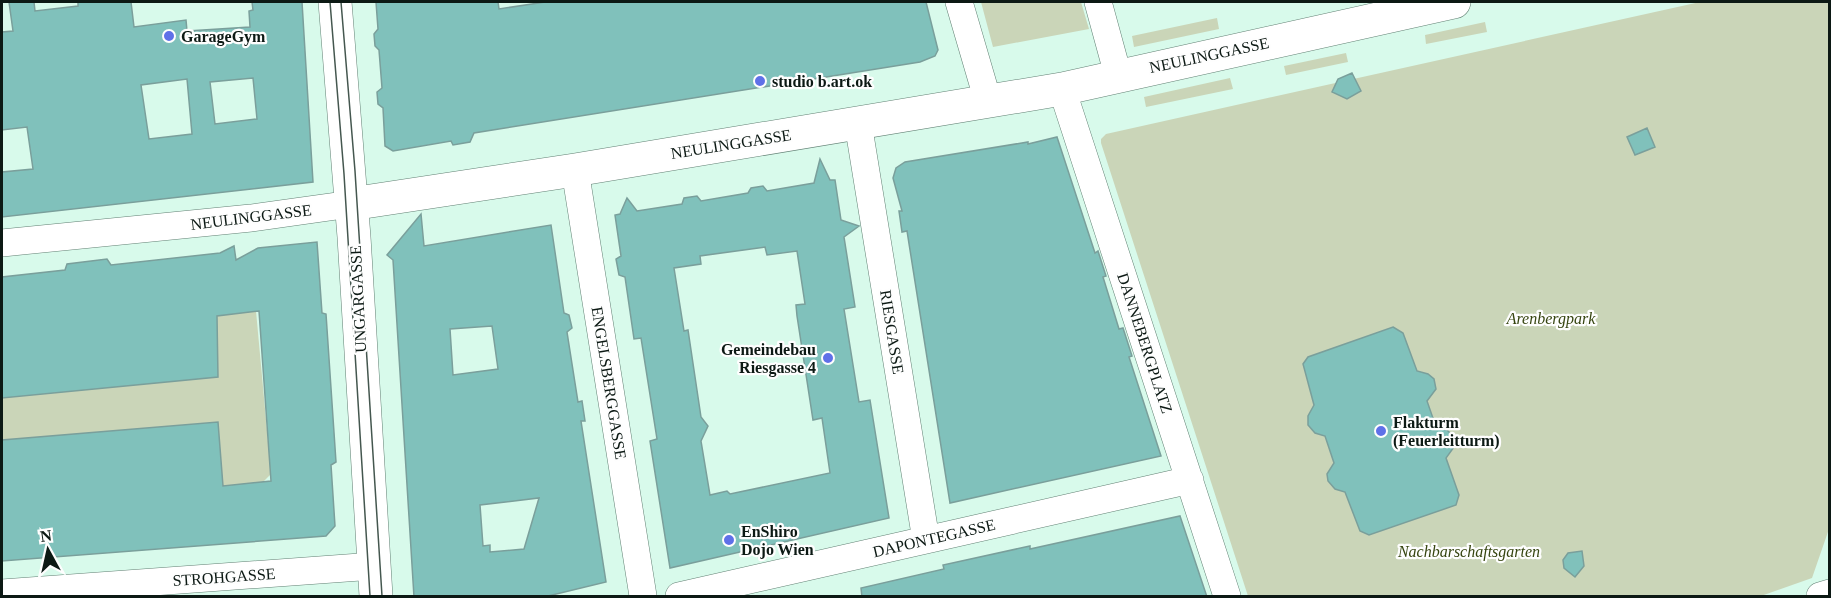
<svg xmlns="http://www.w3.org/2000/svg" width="1831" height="598" font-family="'Times New Roman',serif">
<rect width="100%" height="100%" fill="#d8faeb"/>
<path fill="#cad5b8" d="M 981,2 L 1081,2 L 1089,29 L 993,47 Z
M 1700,2 L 1829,2 L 1830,526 L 1812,578 L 1761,596 L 1248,596 L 1101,143 L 1101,139 L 1106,134 Z
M 1217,18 L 1219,29 L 1134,47 L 1132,36 Z
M 1485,22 L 1487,32 L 1426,44 L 1425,35 Z
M 1346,53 L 1348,62 L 1286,75 L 1284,66 Z
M 1230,78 L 1233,89 L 1146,107 L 1144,97 Z
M 256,311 L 271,474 L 263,482 L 223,486 L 217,422 L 2,440 L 2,398 L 217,377 L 217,316 Z"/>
<path fill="#80c1bb" stroke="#7a9f9b" stroke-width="1.5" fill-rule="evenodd" d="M 9,2 L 34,2 L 35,11 L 78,6 L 78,2 L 131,2 L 134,27 L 186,20 L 187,31 L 250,27 L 249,11 L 253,10 L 252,2 L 302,2 L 313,182 L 2,217 L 2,172 L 33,169 L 27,127 L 2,130 L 2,32 L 13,31 ZM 253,78 L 257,119 L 215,124 L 210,82 ZM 187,79 L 192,134 L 149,139 L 141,85 Z
M 376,2 L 498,2 L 499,9 L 545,2 L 926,2 L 938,50 L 935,56 L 920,62 L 474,133 L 470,142 L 453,145 L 451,141 L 393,151 L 385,146 L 383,108 L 378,104 L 377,92 L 382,88 L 379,50 L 375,46 L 374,34 L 378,29 Z
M 1352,73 L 1361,91 L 1347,99 L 1332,92 L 1338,79 Z
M 1647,128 L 1655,147 L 1635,155 L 1627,137 Z
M 1057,137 L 1095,253 L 1098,251 L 1106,276 L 1103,277 L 1119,329 L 1123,328 L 1132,356 L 1129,357 L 1161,456 L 950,503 L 907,231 L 902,232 L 899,211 L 902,211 L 893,178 L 896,168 L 905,162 L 1028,142 L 1028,144 Z
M 820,159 L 830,180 L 835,180 L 841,220 L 859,226 L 844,237 L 855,307 L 844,309 L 859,402 L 870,400 L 889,518 L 670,568 L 650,441 L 657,439 L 641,338 L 634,339 L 625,277 L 619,275 L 616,259 L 621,256 L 615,215 L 620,214 L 627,198 L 637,211 L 682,204 L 684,198 L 697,196 L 701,201 L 748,193 L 751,188 L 763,186 L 767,191 L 814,183 ZM 765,247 L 767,255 L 797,251 L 805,304 L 796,305 L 797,316 L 813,420 L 822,418 L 830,473 L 730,494 L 727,491 L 710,495 L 701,441 L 708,426 L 701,417 L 688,330 L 684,331 L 674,268 L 701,264 L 700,256 Z
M 421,214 L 424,246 L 551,225 L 564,313 L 569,315 L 572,328 L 567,332 L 578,402 L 582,401 L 585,421 L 581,421 L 606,582 L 544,597 L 414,597 L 393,260 L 387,255 ZM 492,326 L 498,369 L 453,375 L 450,329 ZM 539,498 L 524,549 L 490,552 L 490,545 L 483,546 L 480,505 Z
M 317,242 L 322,313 L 326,314 L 336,462 L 331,465 L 335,526 L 326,536 L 2,561 L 2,440 L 218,422 L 223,486 L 271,481 L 259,311 L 217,316 L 218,377 L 2,398 L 2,277 L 65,270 L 67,264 L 107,259 L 111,265 L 220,253 L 234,246 L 236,260 L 258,248 Z
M 1393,327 L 1403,333 L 1417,371 L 1428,374 L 1434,379 L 1436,389 L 1427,401 L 1436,427 L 1447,430 L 1455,438 L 1454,447 L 1446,458 L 1459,495 L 1456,505 L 1369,535 L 1360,531 L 1345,492 L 1335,489 L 1328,481 L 1327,474 L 1334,463 L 1325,436 L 1315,433 L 1308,425 L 1308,416 L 1314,405 L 1303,364 L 1308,357 Z
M 1180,516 L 1207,597 L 862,597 L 861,588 L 944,569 L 943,565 L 1030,546 L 1030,549 Z
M 1582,551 L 1584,566 L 1575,577 L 1564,568 L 1563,560 L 1568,553 Z"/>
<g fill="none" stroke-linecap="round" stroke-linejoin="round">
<defs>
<path id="street" d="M 959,2 L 988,101
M 1098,2 L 1118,75
M 1062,89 L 1227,596
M 858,123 L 926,540
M 575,170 L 643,596
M 2,243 L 251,218 L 351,204
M 2,593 L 374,566
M 679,596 L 1190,480
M 1820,596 L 1830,593"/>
<path id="secondary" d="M 335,2 L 354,237 L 376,596
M 351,204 L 575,170 L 1062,89 L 1454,2"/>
</defs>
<use href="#street" stroke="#628174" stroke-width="28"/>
<use href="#secondary" stroke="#628174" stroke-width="34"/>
<use href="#street" stroke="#fff" stroke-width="27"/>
<use href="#secondary" stroke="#fff" stroke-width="33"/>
<path stroke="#44574f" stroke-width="1.5" d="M 330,2 L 344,174 L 370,596
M 341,2 L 355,171 L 382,596"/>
</g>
<g fill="#5f70e8" stroke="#fefefe" stroke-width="2">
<circle cx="169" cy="36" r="6"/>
<circle cx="760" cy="81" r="6"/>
<circle cx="828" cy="358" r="6"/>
<circle cx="1381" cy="431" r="6"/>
<circle cx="729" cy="540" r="6"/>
</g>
<g text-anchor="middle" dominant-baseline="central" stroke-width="4.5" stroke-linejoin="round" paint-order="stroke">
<g font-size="16" font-weight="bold" fill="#0c1914" stroke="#fefefe" text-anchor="start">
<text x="181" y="36">GarageGym</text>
<text x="772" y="81">studio b.art.ok</text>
<text x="816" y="349" text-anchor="end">Gemeindebau<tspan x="816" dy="18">Riesgasse 4</tspan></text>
<text x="1393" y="422">Flakturm<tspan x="1393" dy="18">(Feuerleitturm)</tspan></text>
<text x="741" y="531">EnShiro<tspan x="741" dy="18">Dojo Wien</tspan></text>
</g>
<g font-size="16" fill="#0c1914" stroke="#fefefe">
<text transform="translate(1209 55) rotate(-12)">NEULINGGASSE</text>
<text transform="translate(731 144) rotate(-9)">NEULINGGASSE</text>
<text transform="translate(251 217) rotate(-7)">NEULINGGASSE</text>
<text transform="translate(358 299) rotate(-93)">UNGARGASSE</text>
<text transform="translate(892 332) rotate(81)">RIESGASSE</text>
<text transform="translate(1145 343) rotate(72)">DANNEBERGPLATZ</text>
<text transform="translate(609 383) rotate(81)">ENGELSBERGGASSE</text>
<text transform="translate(934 538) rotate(-13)">DAPONTEGASSE</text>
<text transform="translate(224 577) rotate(-4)">STROHGASSE</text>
</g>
<g font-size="16" font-style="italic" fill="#364510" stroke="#fefefe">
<text x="1551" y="318">Arenbergpark</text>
<text x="1469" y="551">Nachbarschaftsgarten</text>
</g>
</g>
<rect width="1831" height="598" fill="none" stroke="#0c1914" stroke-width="6"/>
<g transform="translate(48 550) rotate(352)" stroke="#fefefe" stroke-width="4.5" paint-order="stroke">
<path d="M0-4.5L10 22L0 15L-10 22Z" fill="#0c1914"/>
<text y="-9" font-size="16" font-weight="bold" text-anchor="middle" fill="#0c1914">N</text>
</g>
</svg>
